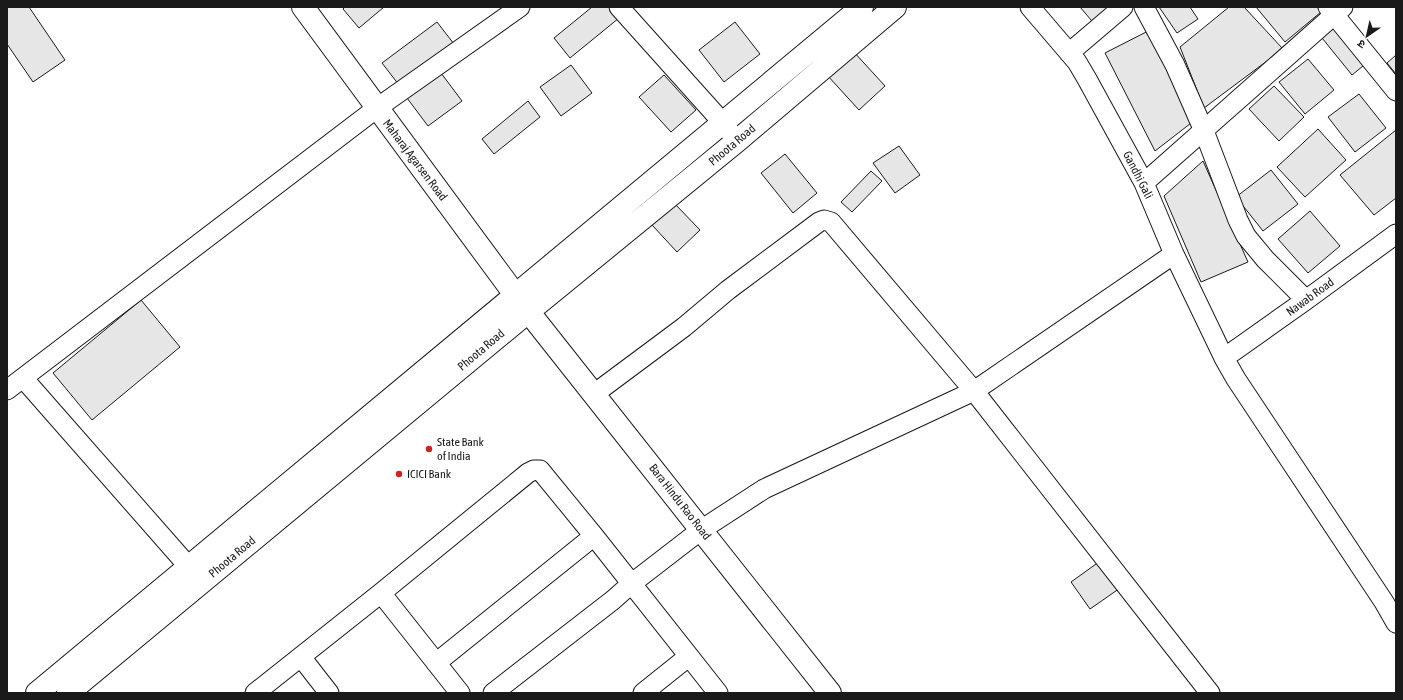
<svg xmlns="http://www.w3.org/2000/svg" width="1403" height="700" font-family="'Asap Condensed','Noto Sans Devanagari',sans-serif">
<rect width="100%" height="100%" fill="#fff"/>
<path fill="#e6e6e6" stroke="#1a1a1a" d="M 7,7 L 29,7 L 65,60 L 33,82 L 7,44 Z
M 345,7 L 384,7 L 359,28 L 343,9 Z
M 592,7 L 610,7 L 619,18 L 570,58 L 554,38 Z
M 1080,7 L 1119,7 L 1097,27 Z
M 1159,7 L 1190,7 L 1198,19 L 1177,33 Z
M 1229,7 L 1244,7 L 1283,49 L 1204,108 L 1180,47 Z
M 1256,7 L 1317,7 L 1321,12 L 1285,42 Z
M 1336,19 L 1369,61 L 1352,75 L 1318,33 Z
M 437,22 L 454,44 L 399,85 L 382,63 Z
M 735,22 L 760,54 L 724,82 L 699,50 Z
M 1154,28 L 1195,120 L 1155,151 L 1105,53 Z
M 853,51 L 885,86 L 859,110 L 827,75 Z
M 1396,55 L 1396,74 L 1387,63 Z
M 1308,59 L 1334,90 L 1305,114 L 1279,82 Z
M 571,65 L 592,93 L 561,116 L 540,87 Z
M 438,69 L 462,101 L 428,126 L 404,94 Z
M 664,75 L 696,110 L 671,132 L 639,97 Z
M 1274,86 L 1304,117 L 1279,141 L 1249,109 Z
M 1359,94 L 1386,128 L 1355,152 L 1328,117 Z
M 528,101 L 540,117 L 494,154 L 482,139 Z
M 1318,129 L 1346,160 L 1305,197 L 1277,167 Z
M 1396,130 L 1396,198 L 1374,215 L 1340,175 Z
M 899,146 L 920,175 L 895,193 L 873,163 Z
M 785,154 L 817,193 L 793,213 L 761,173 Z
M 1203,161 L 1248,262 L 1201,282 L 1164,196 Z
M 1271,170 L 1298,204 L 1263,231 L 1236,197 Z
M 871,171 L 882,181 L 852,212 L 841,202 Z
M 675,204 L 700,230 L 677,252 L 652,225 Z
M 1310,211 L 1340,246 L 1308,273 L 1278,239 Z
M 141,300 L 180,347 L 92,420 L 53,373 Z
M 1103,559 L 1123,586 L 1090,609 L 1071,582 Z"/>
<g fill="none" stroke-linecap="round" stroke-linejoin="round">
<defs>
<path id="minor" d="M 619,7 L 723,123 L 737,141
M 1030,7 L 1077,62 L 1087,79 L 1144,183 L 1174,254 L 1224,358 L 1236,379 L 1384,602 L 1396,623
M 1144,7 L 1175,65 L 1190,99 L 1204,131 L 1238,220 L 1246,236 L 1265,259 L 1306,300
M 1328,7 L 1396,91
M 1069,53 L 1123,7
M 1144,183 L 1343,7
M 1224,358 L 1306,300 L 1396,234
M 23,378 L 189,567
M 7,390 L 377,108 L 520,7
M 594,394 L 684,327 L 728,290 L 819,222 L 824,220 L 831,222 L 974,391 L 1210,693
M 381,593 L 460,693
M 301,657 L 329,693
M 436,663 L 594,536
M 255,693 L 381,593 L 528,473 L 534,470 L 540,470 L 594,536 L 718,693
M 493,693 L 613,600 L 631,584 L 701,530 L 764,489 L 974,391 L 1174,254
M 643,693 L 688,657"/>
<path id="tertiary" d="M 303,7 L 516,296 L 830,693
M 37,693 L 862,7
M 68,693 L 529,311 L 737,141 L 895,7"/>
</defs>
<use href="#minor" stroke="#1a1a1a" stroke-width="21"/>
<use href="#tertiary" stroke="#1a1a1a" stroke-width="24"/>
<use href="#minor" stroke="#fff" stroke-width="19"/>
<use href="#tertiary" stroke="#fff" stroke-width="22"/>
</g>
<g fill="#c62828" stroke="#fff" stroke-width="1.5">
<circle cx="429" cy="449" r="4"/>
<circle cx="399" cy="474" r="4"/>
</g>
<g text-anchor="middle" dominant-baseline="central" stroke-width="3" stroke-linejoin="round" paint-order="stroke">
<g font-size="12" fill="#1a1a1a" stroke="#fff">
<text transform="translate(732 145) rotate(-40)">Phoota Road</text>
<text transform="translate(415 160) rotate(53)">Maharaj Agarsen Road</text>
<text transform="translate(1138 175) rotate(63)">Gandhi Gali</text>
<text transform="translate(1310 297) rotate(-36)">Nawab Road</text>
<text transform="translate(481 350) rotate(-40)">Phoota Road</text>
<text transform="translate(680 502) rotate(52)">Bara Hindu Rao Road</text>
<text transform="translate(232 557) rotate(-40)">Phoota Road</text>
</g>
<g font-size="12" fill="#1a1a1a" stroke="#fff" text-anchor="start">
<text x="437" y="442">State Bank<tspan x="437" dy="14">of India</tspan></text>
<text x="407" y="474">ICICI Bank</text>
</g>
</g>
<rect width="1403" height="700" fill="none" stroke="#1a1a1a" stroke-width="16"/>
<g transform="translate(1367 36) rotate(214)" stroke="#ffffff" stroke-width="3" paint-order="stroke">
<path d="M0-3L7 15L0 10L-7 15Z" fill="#1a1a1a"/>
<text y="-6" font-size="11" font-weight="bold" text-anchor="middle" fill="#1a1a1a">उ</text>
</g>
</svg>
